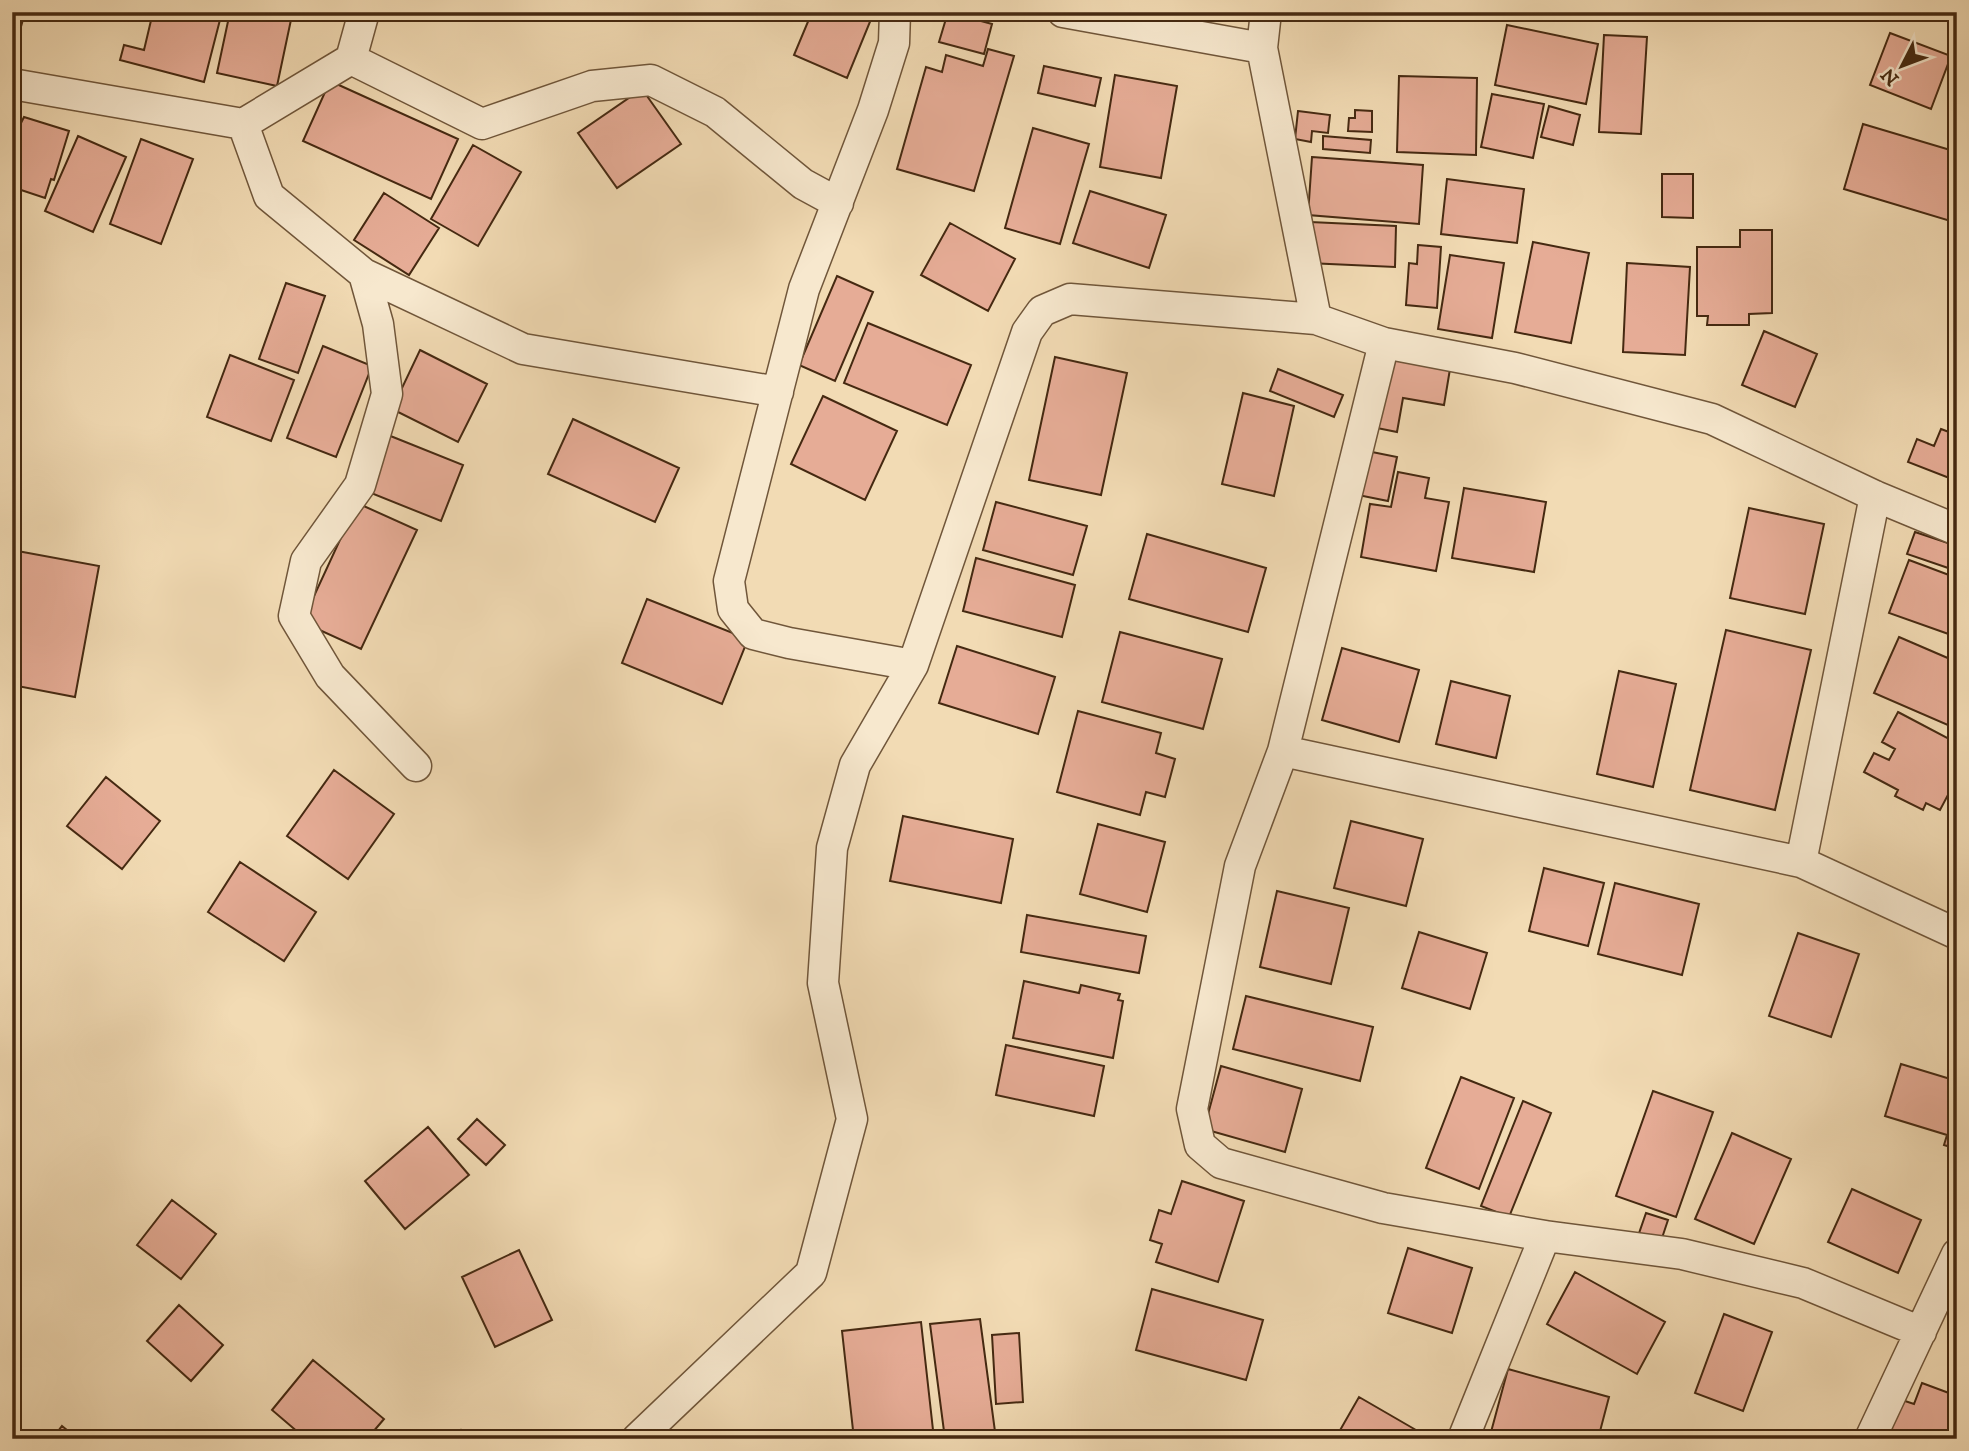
<svg xmlns="http://www.w3.org/2000/svg" width="1969" height="1451" font-family="'IM FELL DW Pica',serif">
<rect width="100%" height="100%" fill="#f2dbb4"/>
<filter id="stains"><feTurbulence type="fractalNoise" baseFrequency=".00286" numOctaves="4"/><feColorMatrix values="0 0 0 0 .2 0 0 0 0 .09 0 0 0 0 .02 0 0 0 .5 -.17"/></filter>
<radialGradient id="worn" r=".72"><stop offset=".6" stop-color="#630" stop-opacity="0"/><stop offset="1" stop-color="#630" stop-opacity=".3"/></radialGradient>
<path fill="#e6ac96" stroke="#452911" stroke-width="2" d="M 12,12 L 25,12 L 19,34 L 12,32 Z
M 153,12 L 222,12 L 204,82 L 120,60 L 124,45 L 144,50 Z
M 230,12 L 279,12 L 292,15 L 277,86 L 217,73 Z
M 812,12 L 874,12 L 847,78 L 794,55 Z
M 948,12 L 992,24 L 984,54 L 939,42 Z
M 1280,12 L 1378,12 L 1378,20 L 1280,18 Z
M 1507,25 L 1598,44 L 1586,104 L 1495,85 Z
M 1890,33 L 1951,56 L 1931,109 L 1870,85 Z
M 1604,35 L 1647,37 L 1641,134 L 1599,132 Z
M 988,49 L 1014,56 L 974,191 L 897,169 L 926,67 L 942,72 L 946,55 L 983,66 Z
M 1044,66 L 1101,78 L 1095,106 L 1038,93 Z
M 1115,75 L 1177,86 L 1161,178 L 1100,167 Z
M 1399,76 L 1477,78 L 1476,155 L 1397,152 Z
M 330,81 L 458,139 L 431,199 L 303,141 Z
M 642,89 L 681,144 L 617,188 L 578,133 Z
M 1492,94 L 1544,104 L 1533,158 L 1481,147 Z
M 1549,106 L 1580,115 L 1573,145 L 1541,137 Z
M 1355,110 L 1372,111 L 1372,132 L 1348,131 L 1349,118 L 1355,118 Z
M 1298,111 L 1330,115 L 1328,133 L 1312,131 L 1311,142 L 1295,139 Z
M 24,117 L 69,131 L 54,180 L 51,179 L 45,198 L 12,187 L 12,121 L 21,123 Z
M 1863,124 L 1957,152 L 1957,223 L 1844,189 Z
M 1033,128 L 1089,144 L 1060,244 L 1005,228 Z
M 78,136 L 126,157 L 93,232 L 45,211 Z
M 1323,136 L 1371,140 L 1370,153 L 1323,149 Z
M 141,139 L 193,159 L 161,244 L 110,224 Z
M 473,145 L 521,172 L 478,246 L 431,219 Z
M 1312,157 L 1423,165 L 1419,224 L 1308,215 Z
M 1662,174 L 1693,174 L 1693,218 L 1662,217 Z
M 1447,179 L 1524,189 L 1517,243 L 1441,234 Z
M 1090,191 L 1166,215 L 1149,268 L 1073,243 Z
M 384,193 L 439,228 L 409,275 L 354,240 Z
M 1310,222 L 1396,226 L 1395,267 L 1308,263 Z
M 950,223 L 1015,259 L 988,311 L 921,275 Z
M 1740,230 L 1772,230 L 1772,313 L 1749,314 L 1749,325 L 1707,325 L 1708,316 L 1697,316 L 1697,247 L 1740,247 Z
M 1533,242 L 1589,253 L 1571,343 L 1515,332 Z
M 1418,245 L 1441,247 L 1437,308 L 1406,305 L 1409,263 L 1417,264 Z
M 1450,255 L 1504,263 L 1492,338 L 1438,329 Z
M 1627,263 L 1690,267 L 1685,355 L 1623,352 Z
M 837,276 L 873,292 L 835,381 L 799,365 Z
M 286,283 L 325,296 L 298,373 L 259,359 Z
M 868,323 L 971,365 L 947,425 L 844,383 Z
M 1764,331 L 1817,354 L 1795,407 L 1742,385 Z
M 323,346 L 372,366 L 336,457 L 287,438 Z
M 420,350 L 487,384 L 458,442 L 392,409 Z
M 230,355 L 294,380 L 271,441 L 207,417 Z
M 1055,357 L 1127,373 L 1101,495 L 1029,480 Z
M 1384,358 L 1450,369 L 1444,405 L 1403,398 L 1397,432 L 1372,427 Z
M 1278,369 L 1343,395 L 1334,417 L 1270,391 Z
M 1243,393 L 1294,406 L 1274,496 L 1222,484 Z
M 823,396 L 897,431 L 865,500 L 791,464 Z
M 573,419 L 679,468 L 655,522 L 548,474 Z
M 1941,429 L 1957,435 L 1957,481 L 1908,462 L 1917,439 L 1934,446 Z
M 388,435 L 463,465 L 441,521 L 366,491 Z
M 1367,451 L 1397,457 L 1388,501 L 1358,495 Z
M 1398,472 L 1429,478 L 1425,498 L 1449,502 L 1436,571 L 1361,557 L 1370,504 L 1391,507 Z
M 1464,488 L 1546,502 L 1534,572 L 1452,558 Z
M 996,502 L 1087,526 L 1073,575 L 983,550 Z
M 357,503 L 417,530 L 361,649 L 302,622 Z
M 1749,508 L 1824,524 L 1805,614 L 1730,598 Z
M 1915,532 L 1957,546 L 1957,571 L 1907,554 Z
M 1147,534 L 1266,568 L 1248,632 L 1129,599 Z
M 12,550 L 99,566 L 75,697 L 12,685 Z
M 976,558 L 1075,585 L 1062,637 L 963,611 Z
M 1909,560 L 1957,578 L 1957,637 L 1889,613 Z
M 647,599 L 748,639 L 722,704 L 622,663 Z
M 1726,630 L 1811,650 L 1775,810 L 1690,790 Z
M 1120,632 L 1222,659 L 1203,729 L 1102,702 Z
M 1899,637 L 1957,662 L 1957,729 L 1874,693 Z
M 957,646 L 1055,677 L 1038,734 L 939,703 Z
M 1342,648 L 1419,670 L 1399,742 L 1322,720 Z
M 1619,671 L 1676,684 L 1653,787 L 1597,774 Z
M 1451,681 L 1510,696 L 1496,758 L 1436,744 Z
M 1078,711 L 1161,733 L 1156,753 L 1175,759 L 1165,797 L 1146,792 L 1140,815 L 1057,792 Z
M 1898,712 L 1957,743 L 1957,778 L 1940,810 L 1926,803 L 1923,810 L 1895,796 L 1898,790 L 1864,772 L 1874,753 L 1889,760 L 1895,749 L 1882,742 Z
M 334,770 L 394,814 L 348,879 L 287,836 Z
M 106,777 L 160,821 L 122,869 L 67,826 Z
M 903,816 L 1013,839 L 1001,903 L 890,881 Z
M 1351,821 L 1423,839 L 1406,906 L 1334,888 Z
M 1098,824 L 1165,842 L 1147,912 L 1080,894 Z
M 240,862 L 316,912 L 284,961 L 208,912 Z
M 1544,868 L 1604,883 L 1588,946 L 1529,931 Z
M 1615,883 L 1699,904 L 1682,975 L 1598,954 Z
M 1277,891 L 1349,908 L 1331,984 L 1260,967 Z
M 1027,915 L 1146,936 L 1139,973 L 1021,952 Z
M 1419,932 L 1487,953 L 1470,1009 L 1402,988 Z
M 1798,933 L 1859,954 L 1831,1037 L 1769,1016 Z
M 1024,981 L 1079,993 L 1081,985 L 1120,994 L 1118,1000 L 1123,1001 L 1113,1058 L 1013,1038 Z
M 1246,996 L 1373,1027 L 1360,1081 L 1233,1049 Z
M 1006,1045 L 1104,1066 L 1094,1116 L 996,1095 Z
M 1901,1064 L 1957,1081 L 1957,1149 L 1944,1145 L 1947,1135 L 1885,1116 Z
M 1221,1066 L 1302,1089 L 1285,1152 L 1204,1129 Z
M 1461,1077 L 1514,1098 L 1479,1189 L 1426,1168 Z
M 1653,1091 L 1713,1112 L 1676,1217 L 1616,1196 Z
M 1523,1101 L 1551,1113 L 1509,1217 L 1481,1206 Z
M 477,1119 L 505,1145 L 486,1165 L 458,1139 Z
M 428,1127 L 469,1175 L 405,1229 L 365,1181 Z
M 1732,1133 L 1791,1159 L 1754,1244 L 1695,1219 Z
M 1182,1181 L 1244,1201 L 1218,1282 L 1156,1262 L 1162,1244 L 1150,1240 L 1159,1210 L 1171,1214 Z
M 1852,1189 L 1921,1220 L 1898,1273 L 1828,1242 Z
M 172,1200 L 216,1234 L 181,1279 L 137,1245 Z
M 1646,1213 L 1668,1220 L 1658,1250 L 1636,1242 Z
M 1408,1248 L 1472,1268 L 1452,1333 L 1388,1313 Z
M 519,1250 L 552,1320 L 495,1347 L 462,1277 Z
M 1575,1272 L 1665,1322 L 1637,1374 L 1547,1324 Z
M 1152,1289 L 1263,1320 L 1246,1380 L 1136,1350 Z
M 179,1305 L 223,1345 L 191,1381 L 147,1341 Z
M 1724,1314 L 1772,1332 L 1743,1411 L 1695,1393 Z
M 980,1319 L 996,1439 L 945,1439 L 930,1324 Z
M 921,1322 L 934,1439 L 854,1439 L 842,1331 Z
M 1019,1333 L 1023,1402 L 996,1404 L 992,1335 Z
M 313,1360 L 384,1419 L 367,1439 L 306,1439 L 272,1410 Z
M 1508,1369 L 1609,1397 L 1598,1439 L 1514,1439 L 1491,1432 Z
M 1922,1383 L 1957,1396 L 1957,1439 L 1904,1439 L 1905,1435 L 1891,1429 L 1902,1400 L 1914,1404 Z
M 1359,1397 L 1416,1430 L 1411,1439 L 1335,1439 Z
M 62,1426 L 78,1439 L 52,1439 Z
M 461,1430 L 470,1439 L 452,1439 Z
M 1161,1431 L 1200,1439 L 1159,1439 Z
M 1097,1434 L 1145,1437 L 1145,1439 L 1096,1439 Z"/>
<g fill="none" stroke-linecap="round" stroke-linejoin="round">
<defs>
<path id="street" d="M 895,12 L 894,43 L 873,110 L 804,289 L 729,581 L 733,609 L 753,634 L 789,643 L 913,665
M 1063,12 L 1262,48
M 1266,12 L 1262,48 L 1316,319
M 351,59 L 482,124 L 592,86 L 651,80 L 715,112 L 803,184 L 838,203
M 12,84 L 243,124 L 351,59 L 364,12
M 243,124 L 269,196 L 364,274 L 523,349 L 778,392
M 364,274 L 378,324 L 387,394 L 360,485 L 306,561 L 294,616 L 330,676 L 416,766
M 1384,343 L 1283,751 L 1240,866 L 1192,1109 L 1200,1145 L 1221,1163 L 1383,1208 L 1545,1236 L 1682,1254 L 1803,1283 L 1921,1332
M 1283,751 L 1801,862 L 1957,934
M 1801,862 L 1875,496
M 637,1439 L 811,1273 L 852,1119 L 823,983 L 832,848 L 855,765 L 913,665 L 1027,332 L 1042,311 L 1070,299 L 1316,319 L 1384,343 L 1515,368 L 1712,419 L 1875,496 L 1957,530
M 1463,1439 L 1545,1236
M 1870,1439 L 1957,1254"/>
</defs>
<use href="#street" stroke="#70563a" stroke-width="33"/>
<use href="#street" stroke="#f7e8ce" stroke-width="30"/>
</g>
<rect width="1969" height="1451" fill="none" stroke="#f2dbb4" stroke-width="42"/>
<rect x="14" y="14" width="1941" height="1423" fill="none" stroke="#452911" stroke-width="3.5"/>
<rect x="21" y="21" width="1927" height="1409" fill="none" stroke="#452911" stroke-width="2"/>
<g transform="translate(1902 66) rotate(228)" stroke="#f7e8ce" stroke-width="5" paint-order="stroke">
<path d="M0-5L12 26L0 18L-12 26Z" fill="#452911"/>
<text y="-10" font-size="19" font-weight="bold" text-anchor="middle" fill="#452911">N</text>
</g>
<rect width="100%" height="100%" filter="url(#stains)"/>
<rect width="100%" height="100%" fill="url(#worn)"/>
</svg>
